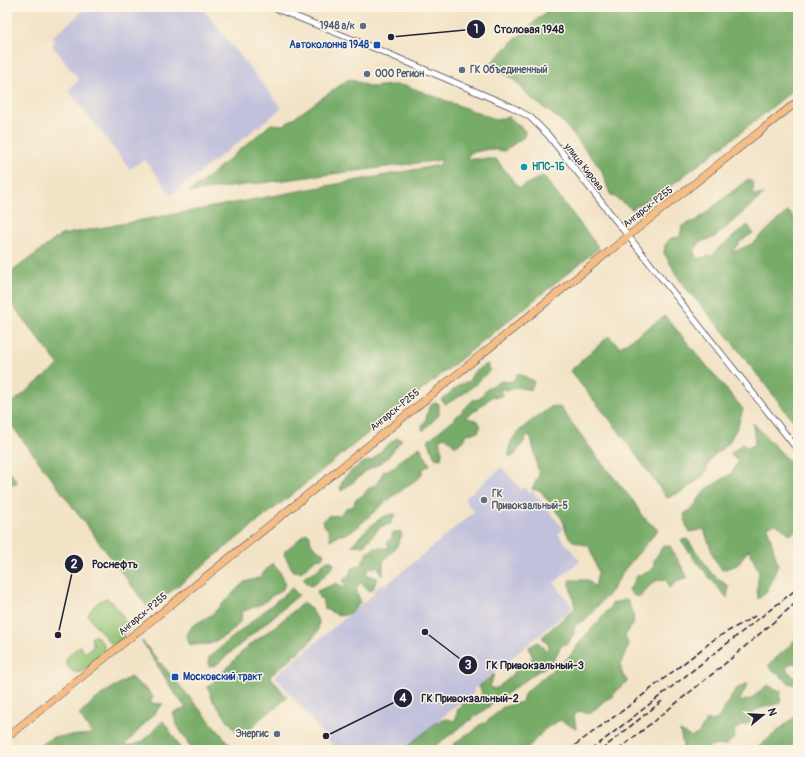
<svg xmlns="http://www.w3.org/2000/svg" width="805" height="757" font-family="Pangolin,sans-serif">
<rect width="100%" height="100%" fill="#fcf5e5"/>
<filter id="ink" filterUnits="userSpaceOnUse"><feTurbulence type="fractalNoise" baseFrequency=".025" numOctaves="2"/><feDisplacementMap in="SourceGraphic" scale="8" xChannelSelector="R" yChannelSelector="G"/><feConvolveMatrix kernelMatrix="1 2 1 2 8 2 1 2 1" color-interpolation-filters="sRGB"/></filter>
<filter id="wash" filterUnits="userSpaceOnUse"><feTurbulence type="fractalNoise" baseFrequency=".012" numOctaves="4" result="noise"/><feDisplacementMap in="SourceGraphic" scale="16" xChannelSelector="R" yChannelSelector="G"/><feGaussianBlur stdDeviation="0.9" result="paint"/><feColorMatrix in="noise" values="0 0 0 0 0 0 0 0 0 0 0 0 0 0 0 0 0 1.4 0 .05"/><feComposite in="paint" operator="in"/></filter>
<g filter="url(#wash)">
<rect width="100%" height="100%" fill="#f2e3c6"/>
<path fill="#c2c1dc" d="M 88,7 L 201,7 L 282,108 L 171,195 L 146,161 L 142,161 L 130,169 L 68,90 L 79,80 L 52,45 L 55,41 L 52,37 Z
M 502,467 L 521,490 L 524,487 L 529,493 L 532,491 L 564,529 L 558,534 L 580,561 L 554,583 L 573,607 L 473,690 L 475,692 L 466,700 L 464,699 L 403,750 L 336,750 L 275,676 L 375,593 L 373,591 L 383,583 L 385,586 L 474,512 L 464,499 Z"/>
<path fill="#94c676" stroke="#5b7458" d="M 107,598 C 112,602 116,607 120,612 C 129,626 129,635 115,644 L 110,643 L 88,616 C 90,608 100,600 107,598 Z
M 94,636 L 98,637 L 104,645 L 103,655 L 82,672 L 74,672 C 58,661 69,655 80,646 L 85,653 L 94,646 L 91,638 Z"/>
<path fill="#77ab67" stroke="#4c6651" d="M 551,7 L 798,7 L 798,86 L 753,123 L 668,188 L 632,209 L 610,194 L 601,169 L 563,122 L 532,99 L 515,81 L 490,64 L 509,45 Z
M 349,79 L 371,87 L 394,85 L 407,86 L 497,120 L 508,116 L 525,131 L 524,137 L 504,151 L 489,149 L 470,153 L 467,159 L 496,159 L 519,188 L 543,176 L 599,248 L 149,609 L 7,419 L 7,407 L 59,365 L 7,298 L 7,275 L 61,235 L 440,165 L 442,160 L 190,192 L 271,124 L 284,125 Z
M 748,179 L 754,184 L 752,195 L 763,195 L 715,237 L 700,242 L 694,251 L 697,259 L 713,255 L 719,248 L 748,225 L 753,233 L 741,241 L 731,253 L 752,244 L 788,211 L 794,218 L 798,226 L 798,427 L 728,337 L 682,284 L 664,253 L 665,245 L 671,238 L 680,237 L 682,226 L 697,220 Z
M 665,316 L 743,409 L 738,426 L 728,444 L 711,458 L 704,475 L 683,491 L 667,498 L 618,430 L 570,371 L 609,336 L 620,347 Z
M 487,364 L 490,370 C 477,384 464,395 446,404 L 441,400 L 461,384 L 469,381 L 473,373 Z
M 518,373 L 534,381 L 531,390 L 516,387 L 509,390 L 500,389 L 502,396 L 497,398 L 493,396 L 466,418 L 476,420 L 481,426 L 478,432 L 467,434 L 463,441 L 456,446 L 445,437 L 439,439 L 442,452 L 441,459 L 435,458 L 428,440 L 453,420 L 473,400 L 479,399 L 488,388 L 502,381 L 508,382 L 514,380 Z
M 434,403 L 439,404 L 439,415 L 423,431 L 422,427 L 426,419 L 429,407 Z
M 552,406 L 561,408 L 598,458 L 634,502 L 642,516 L 658,530 L 625,569 L 612,590 L 585,620 L 575,625 L 574,633 L 569,642 L 561,646 L 552,663 L 537,672 L 429,750 L 419,750 L 417,746 L 413,750 L 403,750 L 437,722 L 447,719 L 455,721 L 458,709 L 463,701 L 466,703 C 474,702 478,699 482,693 L 479,686 L 494,674 L 490,687 L 495,689 L 506,681 L 519,667 L 533,659 L 529,647 L 538,642 L 547,651 L 549,646 L 542,637 L 575,608 L 569,580 L 588,580 L 595,587 L 598,572 L 589,546 C 583,544 573,543 569,537 C 565,532 565,524 562,519 C 555,509 547,501 541,491 L 532,489 L 539,475 L 532,441 L 529,434 L 514,456 L 509,456 C 505,434 537,418 552,406 Z
M 753,423 L 789,461 L 798,481 L 798,528 L 791,535 L 776,524 L 767,526 L 778,565 L 767,592 L 758,599 L 757,588 L 759,572 L 749,549 L 737,565 L 722,570 L 714,558 L 704,529 L 690,532 L 686,525 L 684,514 L 693,508 L 705,490 L 732,473 L 738,462 L 730,454 L 742,444 L 748,448 L 755,444 Z
M 397,438 L 402,439 L 388,457 L 376,466 L 366,471 L 352,483 L 341,491 L 340,487 L 344,478 L 350,472 L 362,463 L 372,460 L 385,447 Z
M 420,447 L 430,465 L 423,469 L 421,476 L 383,504 L 354,530 L 342,535 L 338,535 L 330,540 L 329,531 L 324,525 L 323,520 L 328,516 L 340,515 L 346,508 L 354,506 L 355,500 L 363,495 L 370,487 L 376,485 L 384,471 L 394,468 L 400,460 Z
M 7,468 L 16,480 L 17,484 L 13,485 L 7,478 Z
M 396,514 L 390,524 L 380,527 L 364,546 L 352,545 C 358,537 375,521 383,517 C 387,515 392,514 396,514 Z
M 400,531 L 402,535 L 396,547 L 383,561 L 383,576 L 381,575 L 378,566 L 368,569 L 366,574 L 377,578 L 374,587 L 371,591 L 365,588 L 361,582 L 356,588 L 360,602 C 356,609 348,617 339,615 C 334,614 329,610 324,609 L 322,598 L 319,598 L 317,591 L 337,583 L 341,587 L 346,588 L 343,580 L 350,573 L 351,569 L 361,564 L 367,553 L 375,548 L 389,548 L 387,541 L 391,539 L 393,533 Z
M 306,533 L 310,535 C 309,546 317,548 324,554 L 322,558 L 316,559 L 301,572 L 293,571 L 284,554 L 285,551 Z
M 687,539 L 701,558 L 711,573 L 729,587 L 727,598 L 694,559 L 681,540 Z
M 664,545 L 670,546 L 688,578 L 681,579 L 669,588 L 667,580 C 655,577 647,588 640,597 L 633,595 L 629,590 L 637,576 L 648,572 L 654,567 L 654,560 Z
M 326,561 L 332,561 L 334,566 L 318,582 L 311,586 L 306,583 L 304,578 L 306,575 L 316,571 Z
M 272,563 L 279,571 L 286,583 L 282,590 L 270,597 L 264,603 L 242,612 L 241,621 L 230,633 L 210,644 L 190,645 L 186,636 L 192,626 L 211,615 L 244,582 L 259,578 Z
M 292,588 L 299,595 L 216,665 L 209,667 L 209,657 Z
M 627,599 L 633,615 L 634,623 L 625,636 L 629,646 C 622,657 616,671 628,681 L 618,689 L 613,696 L 604,701 L 590,714 L 581,711 L 574,714 L 576,729 L 560,720 L 545,729 L 526,750 L 452,750 L 453,745 L 467,734 L 473,732 L 479,725 L 485,723 L 503,707 L 522,702 L 525,692 L 570,656 L 582,639 L 600,620 L 613,603 Z
M 304,602 L 312,610 L 319,622 L 318,631 L 308,644 L 270,676 L 287,697 L 276,708 L 261,718 L 248,732 L 237,732 L 213,701 L 208,687 L 248,646 L 272,629 Z
M 798,635 L 798,664 L 791,663 L 786,669 L 798,681 L 798,686 L 789,683 L 768,666 C 778,655 791,647 798,635 Z
M 142,641 L 226,740 L 235,750 L 192,750 L 177,725 L 173,713 L 186,708 L 174,692 Z
M 130,677 L 147,690 L 153,697 L 150,703 L 163,704 L 125,745 C 145,747 150,732 163,721 L 174,737 L 181,750 L 33,750 L 53,737 L 92,734 L 79,714 L 101,695 Z
M 748,683 L 739,702 L 751,699 L 767,685 L 781,691 L 780,703 L 755,710 L 749,722 L 734,730 L 735,738 L 726,745 L 709,746 L 707,750 L 681,750 L 683,746 L 680,731 L 691,737 L 698,734 L 706,721 L 717,720 L 728,703 L 735,690 Z
M 798,714 L 798,741 L 787,750 L 755,750 Z"/>
</g>
<g filter="url(#ink)">
<g fill="none" stroke-linecap="round" stroke-linejoin="round">
<defs>
<path id="tertiary" d="M 272,7 L 379,50 L 512,107 L 530,117 L 548,135 L 798,450"/>
<path id="primary" d="M 7,737 L 627,237 L 798,101"/>
</defs>
<use href="#tertiary" stroke="#413f50" stroke-width="7"/>
<use href="#primary" stroke="#413f50" stroke-width="8"/>
<use href="#tertiary" stroke="#fff" stroke-width="5.5"/>
<use href="#primary" stroke="#f6be87" stroke-width="7"/>
<path stroke="#22223b" stroke-width="1.5" stroke-dasharray="6 3" stroke-linecap="butt" d="M 568,750 L 625,709 L 716,638 L 755,616
M 591,750 L 798,588
M 601,750 L 662,701
M 618,750 L 721,667 L 798,601"/>
</g>
</g>
<g fill="#5c6f8a" stroke="#fcf5e5" stroke-width="1.5">
<circle cx="363" cy="26" r="4"/>
<circle cx="462" cy="70" r="4"/>
<circle cx="367" cy="74" r="4"/>
<circle cx="484" cy="500" r="4"/>
<circle cx="277" cy="734" r="4"/>
</g>
<g fill="#1a4fb4" stroke="#fcf5e5" stroke-width="1.5">
<rect x="373" y="41" width="8" height="8" rx="2"/>
<rect x="171" y="673" width="8" height="8" rx="2"/>
</g>
<circle fill="#0f9aa8" stroke="#fcf5e5" stroke-width="1.5" cx="524" cy="167" r="4"/>
<g text-anchor="middle" dominant-baseline="central" stroke-width="3" stroke-linejoin="round" paint-order="stroke">
<g font-size="10" font-weight="bold" fill="#4e5e75" stroke="#fcf5e5" text-anchor="start">
<text x="355" y="26" text-anchor="end">1948 а/к</text>
<text x="470" y="70">ГК Объединенный</text>
<text x="375" y="74">ООО Регион</text>
<text x="492" y="494">ГК<tspan x="492" dy="12">Привокзальный-5</tspan></text>
<text x="269" y="734" text-anchor="end">Энергис</text>
</g>
<g font-size="10" font-weight="bold" fill="#164399" stroke="#fcf5e5" text-anchor="end">
<text x="369" y="45">Автоколонна 1948</text>
<text x="183" y="677" text-anchor="start">Московский тракт</text>
</g>
<g font-size="10" font-weight="bold" fill="#0d838f" stroke="#fcf5e5" text-anchor="start">
<text x="532" y="167">НПС-1Б</text>
</g>
<g font-size="10" fill="#22223b" stroke="#fcf5e5">
<text transform="translate(584 167) rotate(52)">улица Кирова</text>
<text transform="translate(648 207) rotate(-38)">Ангарск-Р255</text>
<text transform="translate(395 410) rotate(-39)">Ангарск-Р255</text>
<text transform="translate(143 614) rotate(-40)">Ангарск-Р255</text>
</g>
</g>
<path fill="none" stroke="#22223b" stroke-width="1.5" d="M391 37L476 29M58 635L74 564M425 632L468 665M326 736L403 698"/>
<g fill="#22223b" stroke="#fcf5e5" stroke-width="1.5">
<circle cx="391" cy="37" r="4"/>
<circle cx="58" cy="635" r="4"/>
<circle cx="425" cy="632" r="4"/>
<circle cx="326" cy="736" r="4"/>
<circle cx="476" cy="29" r="10"/>
<circle cx="74" cy="564" r="10"/>
<circle cx="468" cy="665" r="10"/>
<circle cx="403" cy="698" r="10"/>
</g>
<g font-size="12" text-anchor="middle" font-weight="bold" fill="#fff">
<text x="476" y="33">1</text>
<text x="74" y="568">2</text>
<text x="468" y="669">3</text>
<text x="403" y="702">4</text>
</g>
<g font-size="11" text-anchor="middle" font-weight="bold" fill="#22223b" stroke="#fcf5e5" stroke-width="3" stroke-linejoin="round" paint-order="stroke">
<text x="529" y="33">Столовая 1948</text>
<text x="115" y="568">Роснефть</text>
<text x="535" y="669">ГК Привокзальный-3</text>
<text x="470" y="702">ГК Привокзальный-2</text>
</g>
<rect width="805" height="757" fill="none" stroke="#fcf5e5" stroke-width="24"/>
<g transform="translate(763 715) rotate(72)" stroke="#fcf5e5" stroke-width="3" paint-order="stroke">
<path d="M0-3L7 15L0 10L-7 15Z" fill="#22223b"/>
<text y="-6" font-size="11" font-weight="bold" text-anchor="middle" fill="#22223b">N</text>
</g>
</svg>
